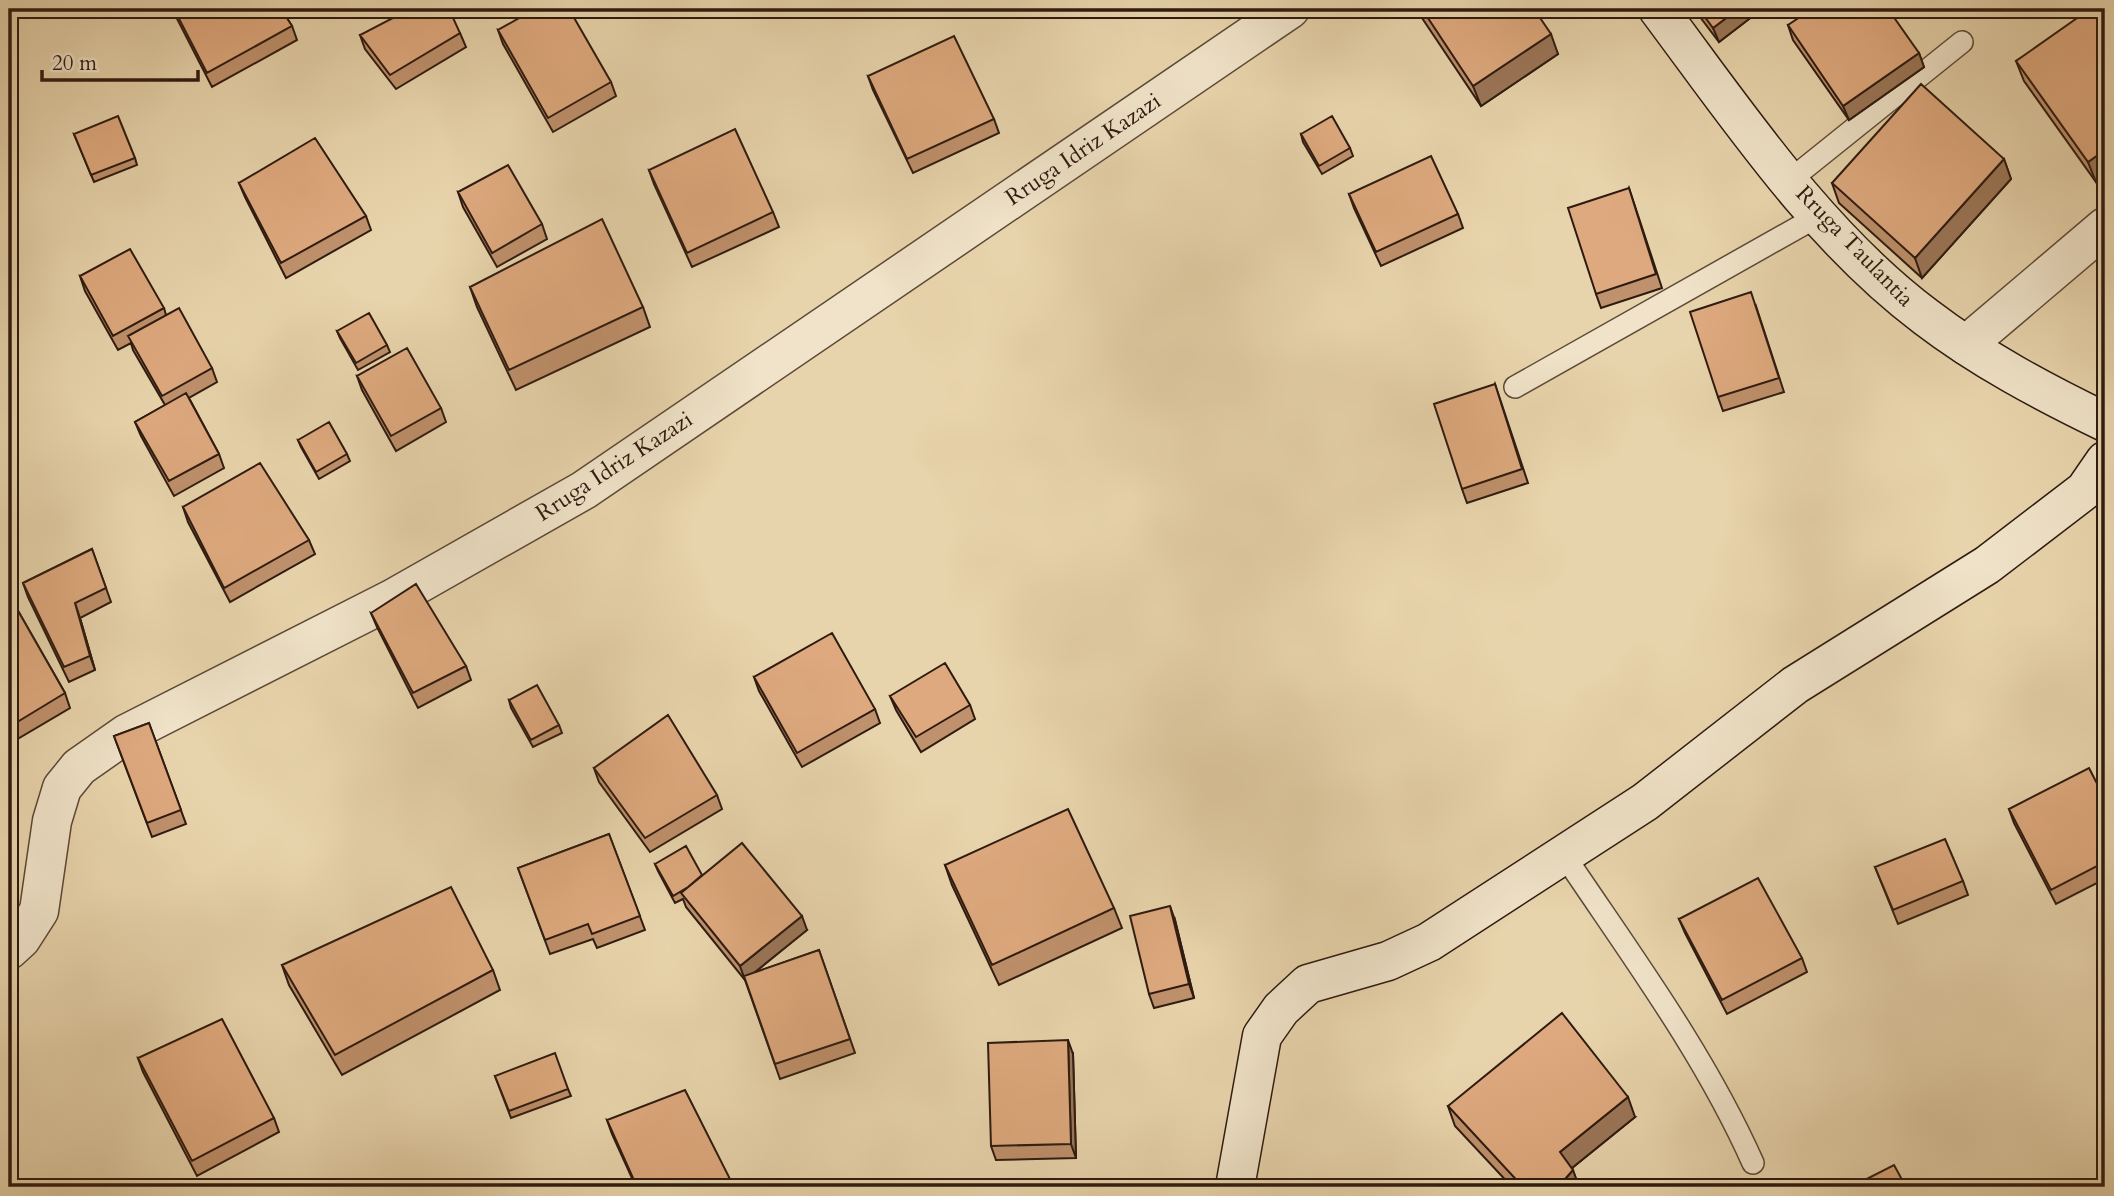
<svg xmlns="http://www.w3.org/2000/svg" width="2114" height="1196" font-family="Cardo,serif">
<rect width="100%" height="100%" fill="#e8d4ac"/>
<filter id="stains"><feTurbulence type="fractalNoise" baseFrequency=".00286" numOctaves="4"/><feColorMatrix values="0 0 0 0 .2 0 0 0 0 .09 0 0 0 0 .02 0 0 0 .5 -.17"/></filter>
<radialGradient id="worn" r=".72"><stop offset=".6" stop-color="#630" stop-opacity="0"/><stop offset="1" stop-color="#630" stop-opacity=".3"/></radialGradient>
<g fill="none" stroke-linecap="round" stroke-linejoin="round">
<defs>
<path id="lane" d="M 1790,180 L 1962,42
M 1515,387 L 1820,215
M 1564,855 C 1631,955 1704,1053 1753,1163"/>
<path id="street" d="M 1966,345 L 2105,227
M 9,950 L 21,939 L 39,911 L 52,821 L 62,788 L 79,767 L 126,734 L 392,599 L 584,490 L 1290,9"/>
<path id="secondary" d="M 1658,9 C 1738,116 1818,236 1926,317 C 1981,359 2043,392 2105,422
M 1235,1187 L 1262,1036 L 1281,1009 L 1308,984 L 1388,961 L 1429,942 L 1645,802 L 1795,685 L 1987,565 L 2085,490 L 2105,461"/>
</defs>
<use href="#lane" stroke="#5c4937" stroke-width="24"/>
<use href="#street" stroke="#5c4937" stroke-width="41"/>
<use href="#secondary" stroke="#2e1b10" stroke-width="41"/>
<use href="#lane" stroke="#f0e3c9" stroke-width="21"/>
<use href="#street" stroke="#f0e3c9" stroke-width="38"/>
<use href="#secondary" stroke="#f0e3c9" stroke-width="38"/>
</g>
<path fill="#bf916c" stroke="#2e1b10" stroke-width="2" d="M 13,9 L 29,9 L 16,15 Z
M 172,9 L 281,9 L 292,26 L 297,40 L 212,87 Z
M 1035,9 L 1055,9 L 1039,16 Z
M 1190,9 L 1203,9 L 1193,15 Z
M 1416,9 L 1534,9 L 1558,54 L 1481,106 Z
M 1694,9 L 1762,9 L 1719,42 Z
M 2105,9 L 2105,175 L 2096,182 L 2024,81 L 2016,61 Z
M 1788,25 L 1919,53 L 1924,67 L 1849,120 L 1793,40 Z
M 498,30 L 611,82 L 616,96 L 553,132 L 503,44 Z
M 460,33 L 466,47 L 396,89 L 365,49 L 360,35 Z
M 868,76 L 994,119 L 999,133 L 913,173 L 873,90 Z
M 74,134 L 135,158 L 137,165 L 94,182 Z
M 1301,134 L 1350,148 L 1353,156 L 1322,174 L 1303,142 Z
M 2004,159 L 2011,179 L 1922,278 L 1839,203 L 1832,183 Z
M 649,170 L 773,212 L 779,227 L 692,267 L 654,184 Z
M 239,183 L 366,216 L 371,230 L 286,278 L 245,197 Z
M 1629,188 L 1662,288 L 1601,308 L 1596,294 Z
M 458,192 L 542,224 L 547,239 L 497,267 L 463,207 Z
M 1349,194 L 1458,214 L 1463,228 L 1381,266 L 1354,208 Z
M 80,276 L 164,308 L 166,315 L 212,368 L 217,382 L 189,398 L 219,454 L 224,468 L 174,496 L 141,436 L 135,422 L 165,405 L 133,350 L 131,343 L 118,350 L 85,291 Z
M 470,287 L 643,307 L 650,327 L 516,390 L 477,307 Z
M 1756,306 L 1784,392 L 1723,411 L 1718,397 Z
M 337,331 L 387,345 L 390,352 L 358,370 L 340,338 Z
M 357,376 L 441,408 L 446,422 L 396,451 L 362,390 Z
M 1495,384 L 1528,483 L 1467,503 L 1462,489 Z
M 298,440 L 347,454 L 350,461 L 319,479 L 301,447 Z
M 183,507 L 309,540 L 315,554 L 230,602 L 188,522 Z
M 92,549 L 111,602 L 80,618 L 95,670 L 69,682 L 28,597 L 23,583 Z
M 9,595 L 65,693 L 70,708 L 9,744 Z
M 371,613 L 466,666 L 471,680 L 418,708 L 377,627 Z
M 754,677 L 875,709 L 880,723 L 802,767 L 759,691 Z
M 890,696 L 970,705 L 975,719 L 921,752 L 896,710 Z
M 509,700 L 559,725 L 562,733 L 533,747 L 511,708 Z
M 149,723 L 186,824 L 152,837 L 114,736 Z
M 594,768 L 717,795 L 722,809 L 650,852 L 599,782 Z
M 2105,799 L 2105,879 L 2056,904 L 2014,823 L 2009,809 Z
M 609,834 L 645,930 L 597,948 L 593,939 L 550,954 L 518,868 Z
M 655,864 L 702,875 L 807,930 L 754,973 L 819,950 L 855,1053 L 780,1079 L 745,980 L 686,907 L 683,899 L 675,903 L 658,871 Z
M 945,865 L 1114,908 L 1122,928 L 999,985 L 952,885 Z
M 1875,867 L 1963,881 L 1968,895 L 1898,924 Z
M 1679,919 L 1802,958 L 1807,972 L 1727,1014 L 1685,933 Z
M 1175,920 L 1194,998 L 1154,1008 L 1149,994 Z
M 282,965 L 493,970 L 500,990 L 342,1075 L 289,985 Z
M 1073,1054 L 1076,1158 L 996,1160 L 991,1146 Z
M 138,1058 L 274,1118 L 279,1132 L 197,1176 L 143,1072 Z
M 495,1076 L 568,1089 L 571,1096 L 511,1118 Z
M 1448,1106 L 1635,1117 L 1572,1168 L 1579,1187 L 1512,1187 L 1455,1126 Z
M 607,1120 L 730,1179 L 733,1187 L 636,1187 L 612,1134 Z"/>
<path fill="#9b7658" stroke="#2e1b10" stroke-width="2" d="M 1738,9 L 1762,9 L 1719,42 L 1713,28 Z
M 1551,34 L 1558,54 L 1481,106 L 1473,86 Z
M 1919,53 L 1924,67 L 1849,120 L 1843,106 Z
M 2105,150 L 2105,175 L 2096,182 L 2088,162 Z
M 2004,159 L 2011,179 L 1922,278 L 1915,258 Z
M 75,603 L 80,618 L 95,670 L 90,656 Z
M 1170,906 L 1175,920 L 1194,998 L 1189,984 Z
M 802,916 L 807,930 L 745,980 L 740,966 Z
M 1068,1040 L 1073,1054 L 1076,1158 L 1071,1144 Z
M 1628,1097 L 1635,1117 L 1567,1172 L 1560,1152 Z
M 1573,1170 L 1579,1187 L 1558,1187 Z"/>
<path fill="#dea97e" stroke="#2e1b10" stroke-width="2" d="M 174,9 L 281,9 L 292,26 L 207,73 Z
M 410,9 L 449,9 L 460,33 L 390,75 L 360,35 Z
M 535,9 L 569,9 L 611,82 L 548,118 L 498,30 Z
M 1422,9 L 1534,9 L 1551,34 L 1473,86 Z
M 1699,9 L 1738,9 L 1713,28 Z
M 1812,9 L 1888,9 L 1919,53 L 1843,106 L 1788,25 Z
M 2090,9 L 2105,9 L 2105,150 L 2088,162 L 2016,61 Z
M 954,36 L 994,119 L 907,159 L 868,76 Z
M 1921,84 L 2004,159 L 1915,258 L 1832,183 Z
M 118,116 L 135,158 L 91,175 L 74,134 Z
M 1332,116 L 1350,148 L 1319,166 L 1301,134 Z
M 735,129 L 773,212 L 687,253 L 649,170 Z
M 315,138 L 366,216 L 281,263 L 239,183 Z
M 1431,156 L 1458,214 L 1376,252 L 1349,194 Z
M 508,165 L 542,224 L 492,253 L 458,192 Z
M 1629,188 L 1656,274 L 1596,294 L 1568,208 Z
M 602,219 L 643,307 L 509,370 L 470,287 Z
M 130,249 L 164,308 L 113,336 L 80,276 Z
M 1751,292 L 1779,378 L 1718,397 L 1690,312 Z
M 179,308 L 212,368 L 162,396 L 128,336 Z
M 369,313 L 387,345 L 356,363 L 337,331 Z
M 407,348 L 441,408 L 391,436 L 357,376 Z
M 1495,384 L 1522,469 L 1462,489 L 1434,404 Z
M 186,393 L 219,454 L 169,481 L 135,422 Z
M 329,422 L 347,454 L 316,472 L 298,440 Z
M 260,463 L 309,540 L 224,588 L 183,507 Z
M 92,549 L 106,588 L 75,603 L 90,656 L 64,667 L 23,583 Z
M 416,584 L 466,666 L 413,693 L 371,613 Z
M 9,595 L 65,693 L 9,727 Z
M 832,633 L 875,709 L 797,753 L 754,677 Z
M 945,663 L 970,705 L 916,737 L 890,696 Z
M 537,685 L 559,725 L 531,740 L 509,700 Z
M 668,715 L 717,795 L 645,838 L 594,768 Z
M 149,723 L 181,810 L 147,823 L 114,736 Z
M 2089,768 L 2105,799 L 2105,862 L 2051,890 L 2009,809 Z
M 1068,809 L 1114,908 L 992,965 L 945,865 Z
M 609,834 L 640,916 L 592,934 L 588,924 L 545,940 L 518,868 Z
M 1945,839 L 1963,881 L 1893,910 L 1875,867 Z
M 742,843 L 802,916 L 740,966 L 681,893 Z
M 686,846 L 702,875 L 688,887 L 673,896 L 655,864 Z
M 1758,878 L 1802,958 L 1722,1000 L 1679,919 Z
M 451,887 L 493,970 L 335,1055 L 282,965 Z
M 1170,906 L 1189,984 L 1149,994 L 1130,916 Z
M 819,950 L 850,1039 L 775,1064 L 744,976 Z
M 1562,1013 L 1628,1097 L 1560,1152 L 1573,1170 L 1558,1187 L 1523,1187 L 1448,1106 Z
M 222,1019 L 274,1118 L 192,1161 L 138,1058 Z
M 1068,1040 L 1071,1144 L 991,1146 L 988,1043 Z
M 555,1053 L 568,1089 L 509,1111 L 495,1076 Z
M 2105,1075 L 2105,1089 L 2099,1078 Z
M 685,1090 L 730,1179 L 702,1187 L 637,1187 L 607,1120 Z
M 1894,1165 L 1906,1187 L 1851,1187 Z
M 193,1180 L 194,1187 L 162,1187 Z"/>
<g text-anchor="middle" dominant-baseline="central" stroke-width="5" stroke-linejoin="round" paint-order="stroke">
<g font-size="23" fill="#2e1b10" stroke="#f0e3c9">
<text transform="translate(1083 149) rotate(-34)">Rruga Idriz Kazazi</text>
<text transform="translate(1855 246) rotate(46)">Rruga Taulantia</text>
<text transform="translate(614 466) rotate(-33)">Rruga Idriz Kazazi</text>
</g>
</g>
<rect width="2114" height="1196" fill="none" stroke="#e8d4ac" stroke-width="35"/>
<rect x="10" y="10" width="2093" height="1175" fill="none" stroke="#2e1b10" stroke-width="3.5"/>
<rect x="18" y="18" width="2079" height="1161" fill="none" stroke="#2e1b10" stroke-width="2"/>
<path d="M42 70v10h156v-10" fill="none" stroke="#2e1b10" stroke-width="3.5"/>
<text x="52" y="70" font-size="21" fill="#2e1b10" stroke="#f0e3c9" stroke-width="5" paint-order="stroke">20 m</text>
<rect width="100%" height="100%" filter="url(#stains)"/>
<rect width="100%" height="100%" fill="url(#worn)"/>
</svg>
